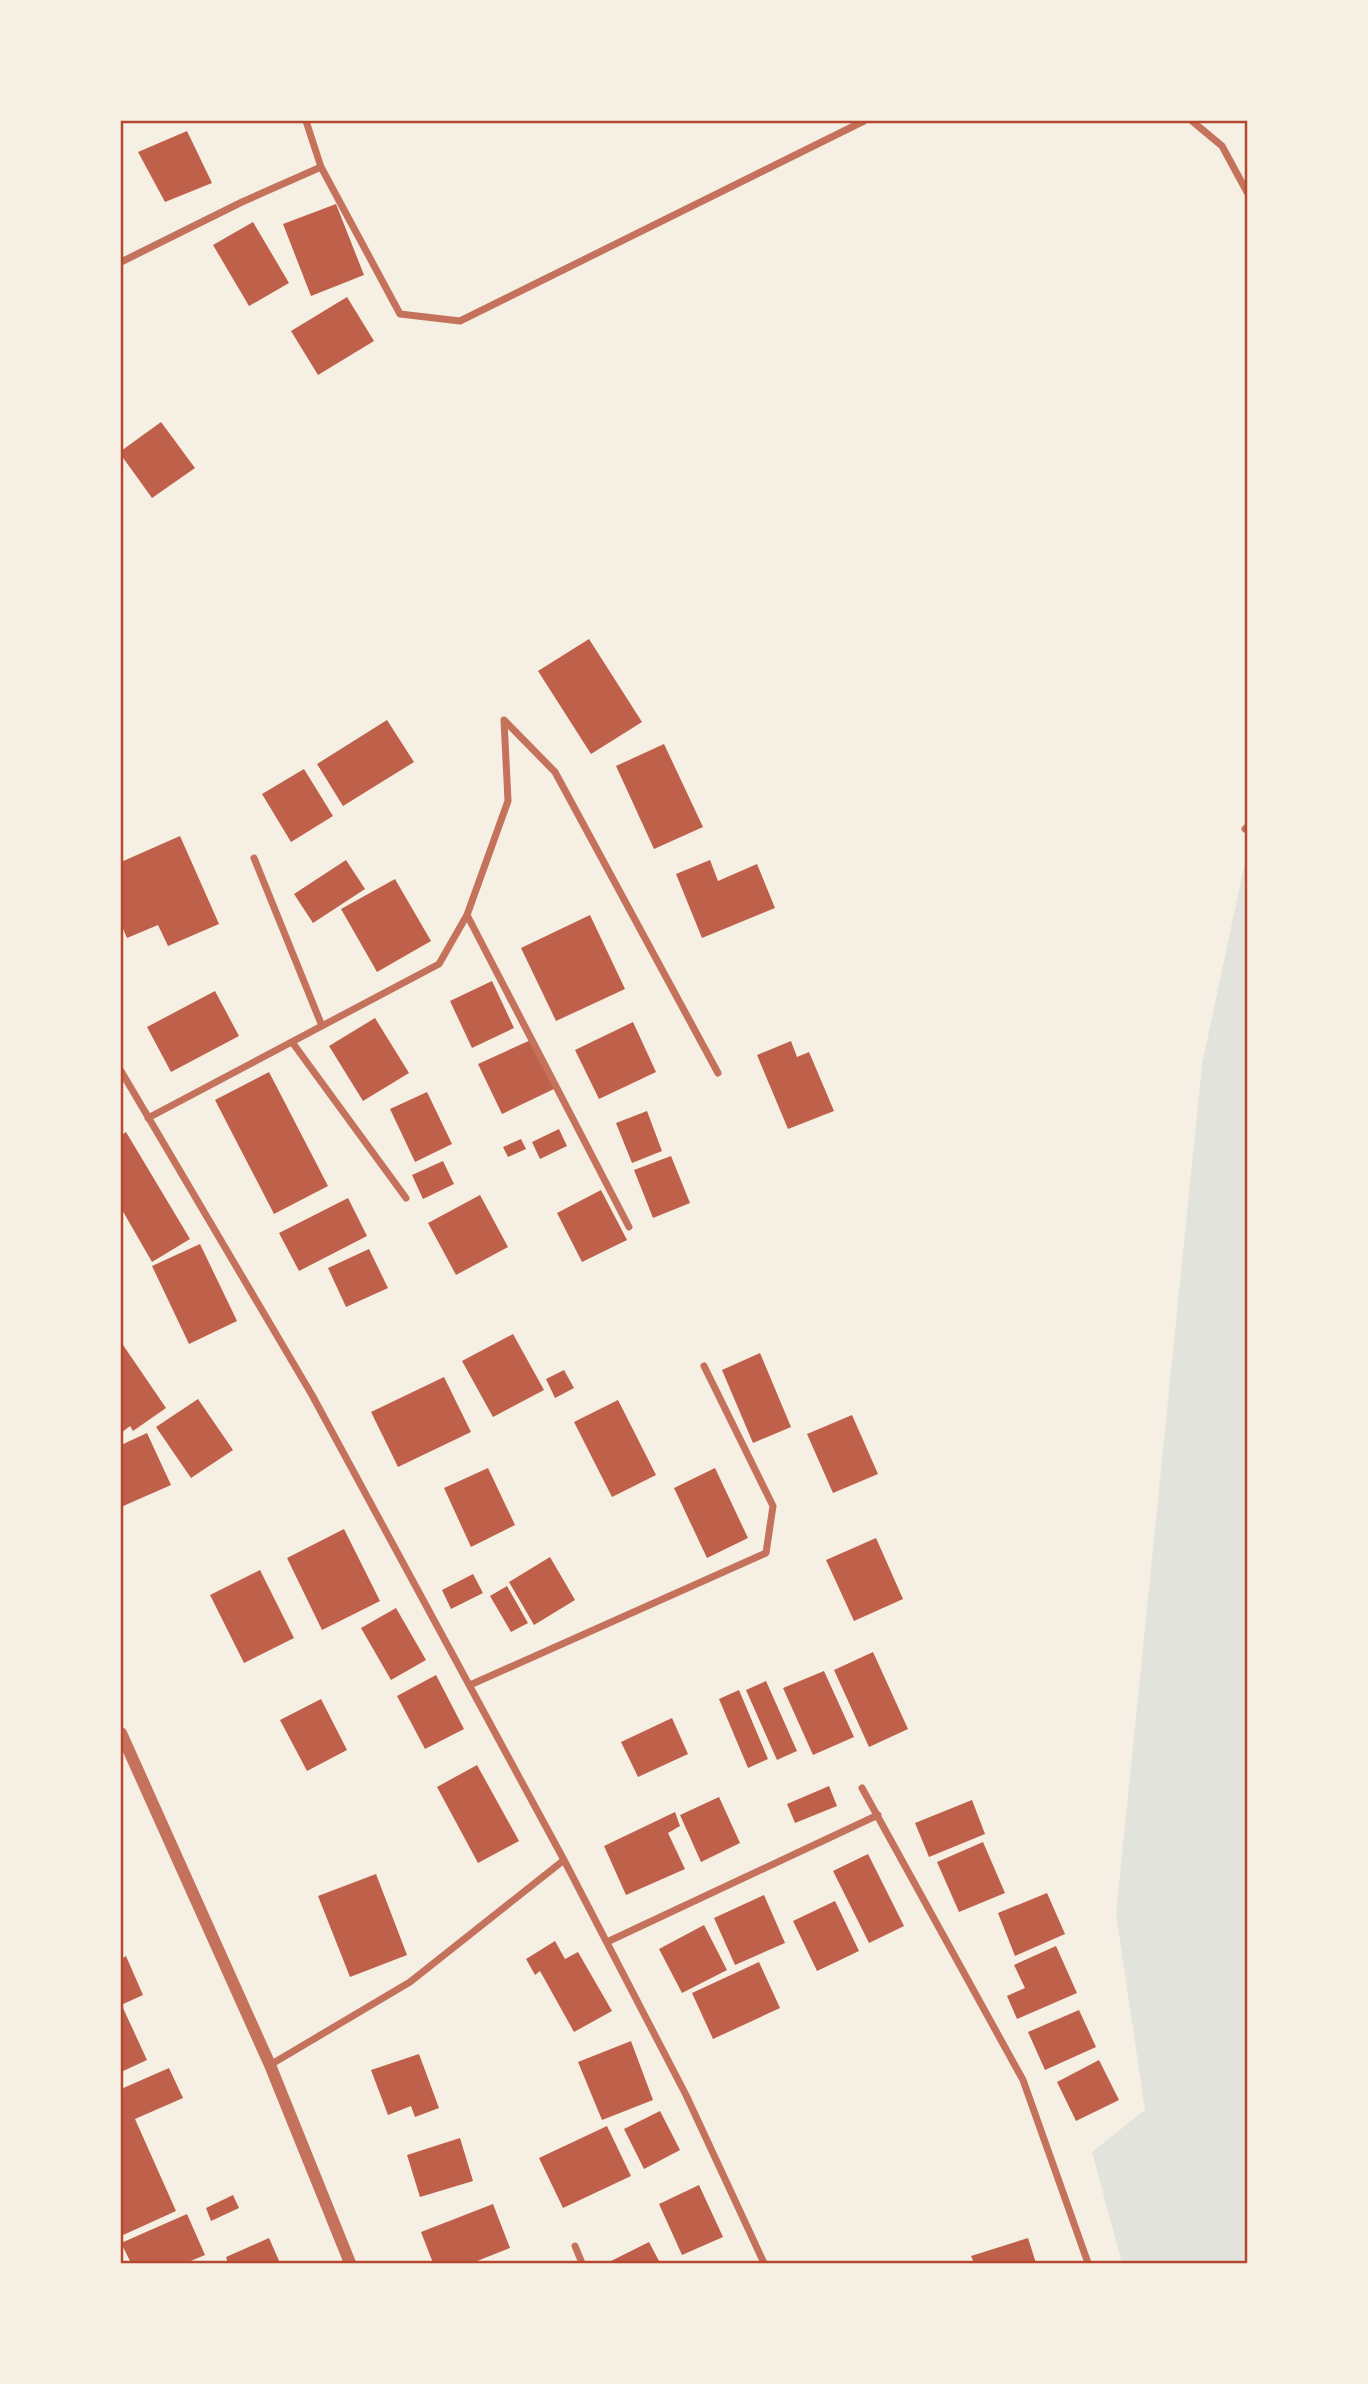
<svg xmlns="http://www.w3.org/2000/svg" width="1368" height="2384" font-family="'Times New Roman',serif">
<rect width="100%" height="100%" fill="#f6efe4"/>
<path fill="#e2e4dc" d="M 1247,852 L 1247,2263 L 1122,2263 L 1092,2152 L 1145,2110 L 1116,1914 L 1202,1065 Z"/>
<path fill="#bf614a" d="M 187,131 L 212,183 L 165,202 L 138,152 Z
M 336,204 L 364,275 L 311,296 L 283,224 Z
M 253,222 L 289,283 L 249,306 L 213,245 Z
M 347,297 L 374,341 L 318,375 L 291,331 Z
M 161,422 L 195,468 L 152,498 L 121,455 L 121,451 Z
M 589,639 L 642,722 L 591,754 L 538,671 Z
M 387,720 L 414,762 L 343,806 L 317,764 Z
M 664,744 L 703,827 L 654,849 L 616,766 Z
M 304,769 L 333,816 L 291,842 L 262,794 Z
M 180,836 L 219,924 L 168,946 L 158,925 L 127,938 L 121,924 L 121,862 Z
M 346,860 L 365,889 L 313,923 L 294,894 Z
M 710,860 L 718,881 L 757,864 L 775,908 L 702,938 L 676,874 Z
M 395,879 L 431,941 L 377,972 L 341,909 Z
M 590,915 L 625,989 L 556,1021 L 521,948 Z
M 492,981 L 514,1028 L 472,1048 L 450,1001 Z
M 215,991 L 239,1036 L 171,1072 L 147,1027 Z
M 375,1018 L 409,1073 L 363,1101 L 329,1046 Z
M 633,1022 L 656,1072 L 599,1099 L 575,1050 Z
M 533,1039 L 556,1088 L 502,1114 L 478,1064 Z
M 791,1041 L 797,1057 L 809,1052 L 834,1111 L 788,1129 L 757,1055 Z
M 269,1072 L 328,1186 L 274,1214 L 215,1100 Z
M 427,1092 L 452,1144 L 415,1162 L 390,1109 Z
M 647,1111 L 662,1151 L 632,1163 L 616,1123 Z
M 559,1129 L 567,1146 L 540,1159 L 532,1142 Z
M 126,1132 L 190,1239 L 152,1262 L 121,1208 L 121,1135 Z
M 521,1139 L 526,1149 L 508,1157 L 503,1147 Z
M 671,1156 L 690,1203 L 653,1218 L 634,1170 Z
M 443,1161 L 454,1184 L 423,1199 L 412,1175 Z
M 601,1190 L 627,1240 L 582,1262 L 557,1213 Z
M 480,1195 L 508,1247 L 456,1275 L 428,1223 Z
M 348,1198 L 367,1236 L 299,1271 L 279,1233 Z
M 200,1244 L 237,1321 L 189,1344 L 152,1266 Z
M 369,1249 L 388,1288 L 346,1307 L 328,1268 Z
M 513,1334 L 544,1390 L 493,1417 L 462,1361 Z
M 121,1342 L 166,1408 L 133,1431 L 130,1426 L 121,1433 Z
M 760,1353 L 791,1427 L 753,1443 L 722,1370 Z
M 564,1370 L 574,1388 L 555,1398 L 546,1379 Z
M 444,1377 L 471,1432 L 398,1467 L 371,1412 Z
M 198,1399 L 233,1450 L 191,1478 L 156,1427 Z
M 618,1400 L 656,1475 L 612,1497 L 574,1422 Z
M 852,1415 L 878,1474 L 833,1493 L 807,1434 Z
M 147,1433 L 171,1485 L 121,1507 L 121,1445 Z
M 488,1468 L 515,1525 L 471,1547 L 444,1488 Z
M 715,1468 L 748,1538 L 707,1558 L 674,1488 Z
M 344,1529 L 380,1601 L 322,1630 L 287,1558 Z
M 876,1538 L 903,1599 L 854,1621 L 826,1560 Z
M 550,1557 L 575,1600 L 534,1625 L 509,1582 Z
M 260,1570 L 294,1638 L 244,1663 L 210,1595 Z
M 473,1574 L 483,1593 L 451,1609 L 442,1590 Z
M 507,1586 L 528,1623 L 511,1632 L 490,1596 Z
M 396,1608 L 426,1660 L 391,1680 L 361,1628 Z
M 873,1652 L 908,1729 L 869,1747 L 834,1670 Z
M 824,1671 L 854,1737 L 813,1755 L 783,1688 Z
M 436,1675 L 464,1729 L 425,1749 L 397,1696 Z
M 766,1681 L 797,1751 L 777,1760 L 746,1690 Z
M 739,1690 L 768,1759 L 748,1768 L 719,1699 Z
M 321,1699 L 347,1750 L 307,1771 L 280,1720 Z
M 672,1718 L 688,1754 L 638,1777 L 621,1742 Z
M 477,1765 L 519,1841 L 478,1863 L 437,1787 Z
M 829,1786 L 837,1806 L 795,1823 L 787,1804 Z
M 719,1797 L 740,1843 L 701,1862 L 680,1815 Z
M 972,1800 L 985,1834 L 929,1857 L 915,1823 Z
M 675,1812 L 680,1826 L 668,1833 L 685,1869 L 626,1895 L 604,1846 Z
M 983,1842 L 1005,1893 L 959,1912 L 937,1862 Z
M 868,1854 L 904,1926 L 869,1943 L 833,1871 Z
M 376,1874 L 407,1955 L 350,1977 L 318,1896 Z
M 1047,1893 L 1065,1934 L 1015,1956 L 998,1913 Z
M 764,1895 L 785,1943 L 735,1965 L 714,1918 Z
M 835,1901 L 859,1951 L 817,1971 L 793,1921 Z
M 704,1925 L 727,1970 L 682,1993 L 659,1949 Z
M 555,1941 L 565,1959 L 578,1952 L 612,2011 L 574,2032 L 540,1971 L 535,1975 L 526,1959 Z
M 1056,1946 L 1077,1993 L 1017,2019 L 1007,1996 L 1025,1988 L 1014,1965 Z
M 126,1956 L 143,1995 L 121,2005 L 121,1959 Z
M 759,1962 L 780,2008 L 713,2039 L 692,1993 Z
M 123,2008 L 147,2060 L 121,2072 L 121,2009 Z
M 1079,2010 L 1096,2047 L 1045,2070 L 1028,2032 Z
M 631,2041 L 653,2100 L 602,2120 L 578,2062 Z
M 419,2054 L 439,2108 L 415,2117 L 411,2106 L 388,2115 L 371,2070 Z
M 1099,2060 L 1119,2100 L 1076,2121 L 1057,2082 Z
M 169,2068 L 183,2098 L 135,2119 L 176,2211 L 121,2236 L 121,2089 Z
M 660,2111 L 680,2150 L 644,2169 L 624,2129 Z
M 607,2126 L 631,2176 L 563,2208 L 539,2158 Z
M 460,2138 L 473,2181 L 420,2197 L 407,2155 Z
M 699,2185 L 723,2237 L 682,2255 L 659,2204 Z
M 233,2195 L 239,2208 L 211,2221 L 206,2208 Z
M 493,2204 L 510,2248 L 472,2263 L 433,2263 L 421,2232 Z
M 187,2214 L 205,2255 L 186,2263 L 131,2263 L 121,2243 Z
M 269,2238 L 280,2263 L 228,2263 L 226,2257 Z
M 1028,2238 L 1036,2263 L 974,2263 L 971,2256 Z
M 649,2242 L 660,2263 L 607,2263 Z"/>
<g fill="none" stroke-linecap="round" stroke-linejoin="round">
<path stroke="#c5725c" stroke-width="7" d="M 306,121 L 321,167 L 400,314 L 460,321 L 864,121
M 1192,121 L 1222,146 L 1247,192
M 121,262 L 242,202 L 321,167
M 1245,829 L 1247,827
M 254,858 L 322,1026
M 467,915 L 629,1227
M 292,1042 L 406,1198
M 121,1071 L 312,1395 L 564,1860 L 686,2095 L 764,2263
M 148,1118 L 439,964 L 467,915 L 508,801 L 504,720 L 555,772 L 718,1073
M 470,1685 L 766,1553 L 773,1506 L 704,1366
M 862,1788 L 1023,2080 L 1088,2263
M 607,1942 L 878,1815
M 270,2065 L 410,1982 L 564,1860
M 575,2246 L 582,2263"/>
<path stroke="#c5725c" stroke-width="12" d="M 121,1733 L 270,2065 L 350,2263"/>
</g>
<rect width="1368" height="2384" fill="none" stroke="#f6efe4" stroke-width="245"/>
<rect x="122" y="122" width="1124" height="2140" fill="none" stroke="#b5482f" stroke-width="2.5"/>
</svg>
